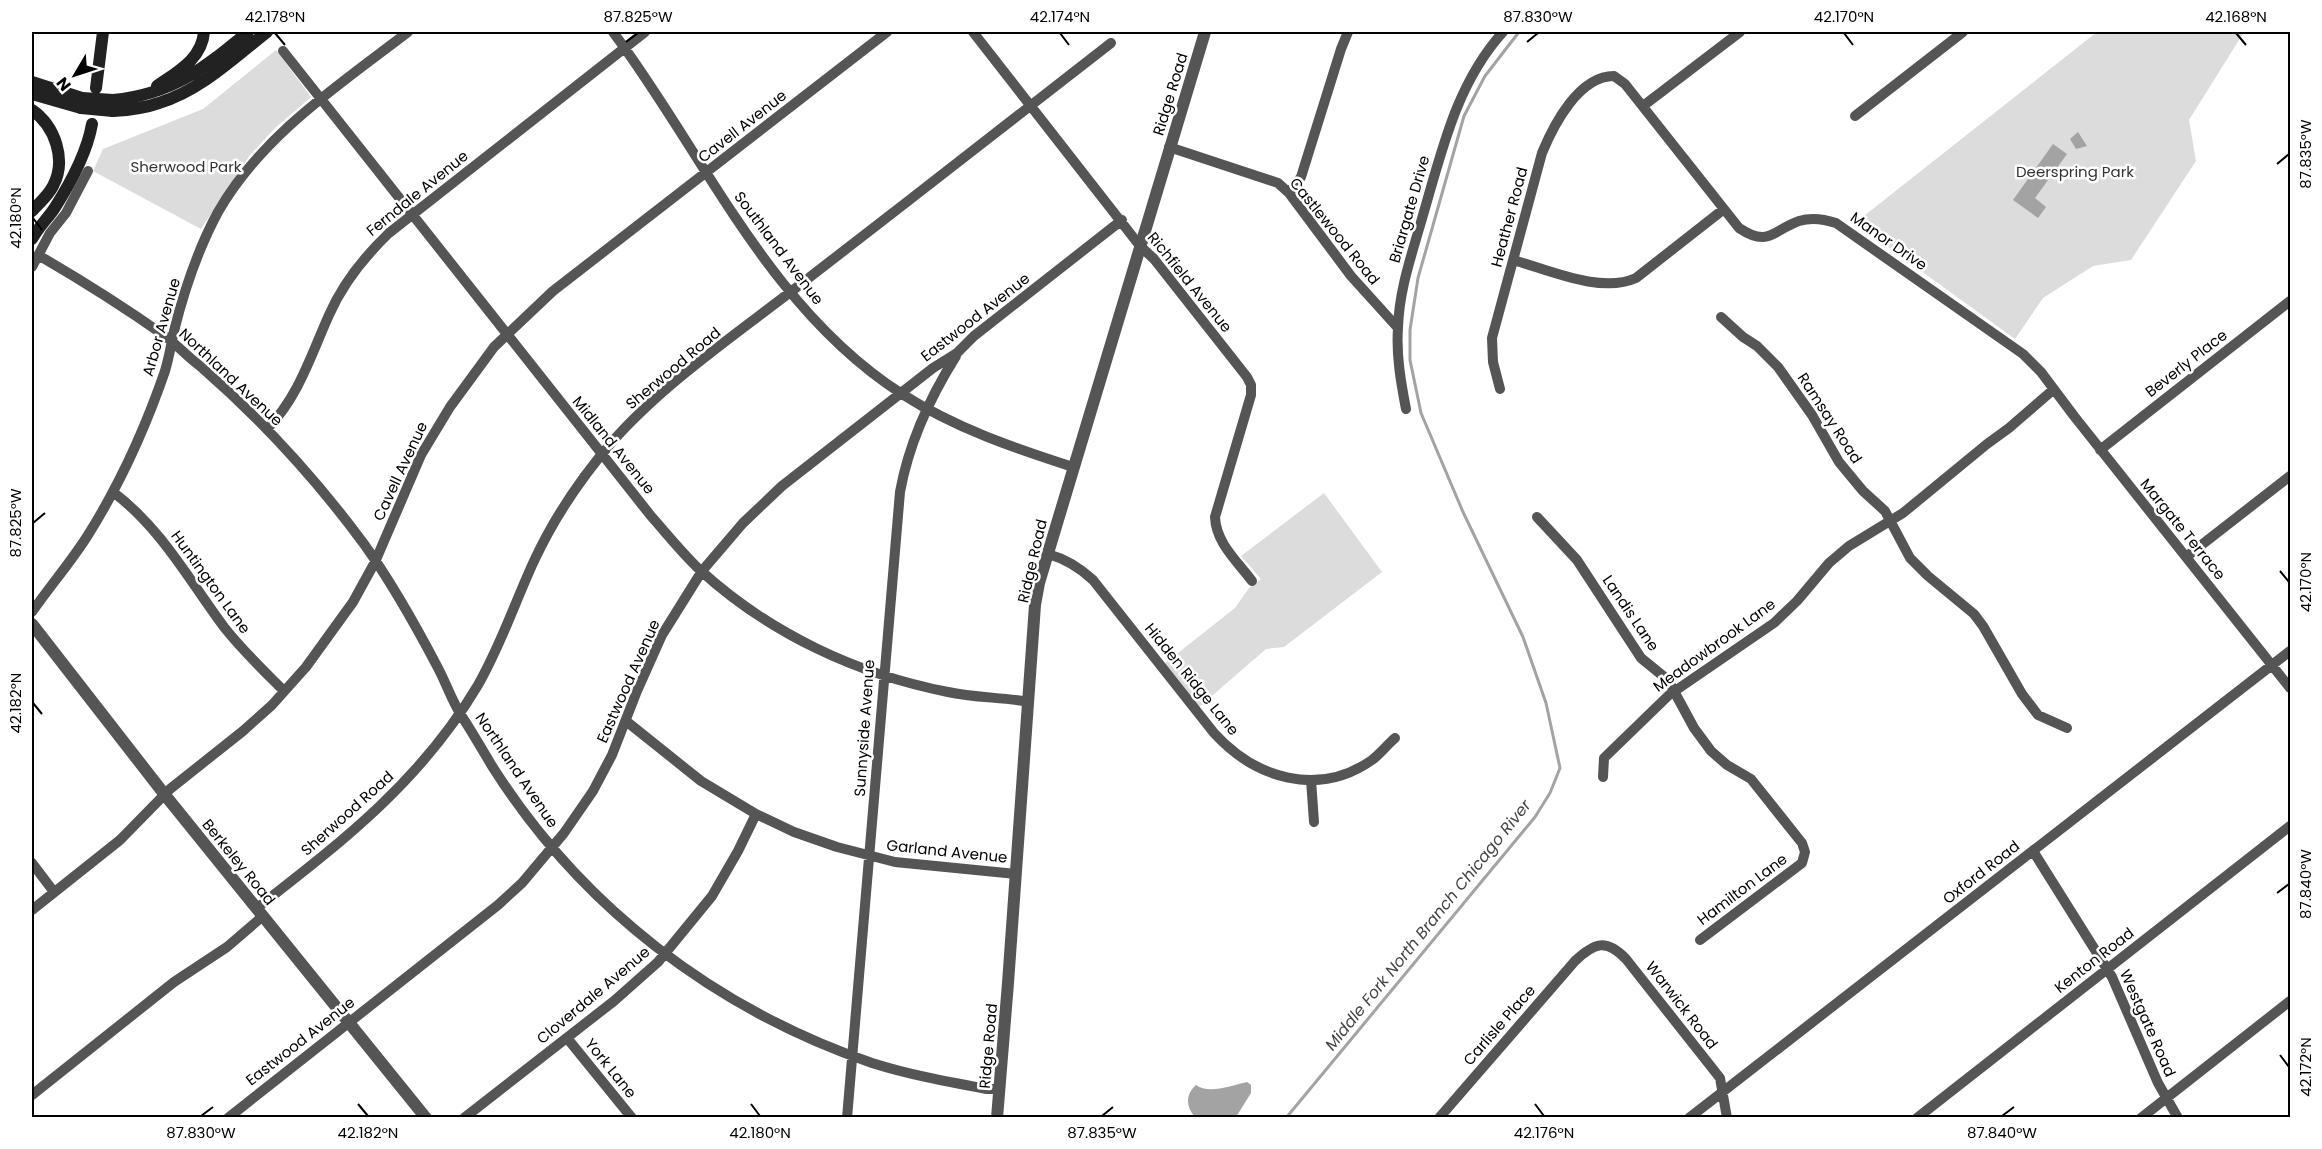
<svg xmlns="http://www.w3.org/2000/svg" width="2322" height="1149" font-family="Poppins,sans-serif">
<rect width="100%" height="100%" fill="#fff"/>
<path fill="#dcdcdc" d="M 2097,32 L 2244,32 L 2189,120 L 2196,161 L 2131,260 L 2093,266 L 2043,298 L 2015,339 L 1855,223 Z
M 276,50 L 311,97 L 275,128 L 250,155 L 201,229 L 93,171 L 103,149 L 203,109 Z
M 1324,493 L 1382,572 L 1284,647 L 1266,649 L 1199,707 L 1164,664 L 1235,608 L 1249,588 L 1261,579 L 1241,556 Z"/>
<path fill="#a3a3a3" d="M 2078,132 L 2087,146 L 2076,149 L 2070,139 Z
M 2053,144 L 2067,154 L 2035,198 L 2046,207 L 2038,218 L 2013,200 Z
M 1247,1082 L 1251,1085 L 1251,1093 L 1236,1117 L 1195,1117 C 1186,1107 1185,1095 1196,1085 C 1209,1095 1232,1085 1247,1082 Z"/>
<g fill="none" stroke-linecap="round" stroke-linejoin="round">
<path stroke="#a3a3a3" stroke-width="3" d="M 1286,1118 L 1535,817 L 1550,793 L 1560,768 L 1546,703 L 1523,637 L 1463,512 L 1421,413 L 1410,360 L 1410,330 L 1418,278 L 1464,116 L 1485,76 L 1519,32"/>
<path stroke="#555" stroke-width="10" d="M 613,32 C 705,155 768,308 902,394 C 955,428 1014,448 1073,467
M 973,32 L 1140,246 L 1154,259 L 1247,377 L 1251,385 L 1251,395 L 1215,517 C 1216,543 1237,561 1252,581
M 283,51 L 651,516 C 667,534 682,553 700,570 C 769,633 856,674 948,692 C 975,698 1002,697 1029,702
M 1643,106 L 1740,32
M 1855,116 L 1963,32
M 1169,147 L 1278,183 L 1289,193 L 1351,276 L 1398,328
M 1289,193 L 1301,177 L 1341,49 L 1348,32
M 38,255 C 81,280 124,307 165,336 C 177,345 188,357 200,366 C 261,419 316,479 364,544 C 392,583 416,626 438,668 C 446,683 452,701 461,715 C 472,732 482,749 492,766 C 581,907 715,1009 872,1063 C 910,1075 949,1082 987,1089 L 999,1089
M 1513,260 C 1549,270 1601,294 1636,278 L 1724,209
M 32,267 L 50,233 L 66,213 L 88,171
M 1721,317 L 1743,337 L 1757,346 L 1778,367 L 1812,415 L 1839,462 L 1863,491 L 1885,511 L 1910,558 L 1928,576 L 1974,614 L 1983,626 L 2022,694 L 2038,715 L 2067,728
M 1500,389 L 1493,362 L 1492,338 L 1542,153 C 1554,124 1579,76 1614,76 L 1625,84 L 1739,228 C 1769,248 1773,230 1799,221 C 1812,217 1824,219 1836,223 L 2023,354 L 2041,372 L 2074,416 L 2290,688
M 1406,409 C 1401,383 1396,355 1398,328 C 1399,291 1411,257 1421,222 C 1441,155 1455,85 1503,32
M 267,429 C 299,396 311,355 329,315 C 343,283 364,257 389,233 L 645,32
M 2100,450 L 2290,301
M 113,492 C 161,528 189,580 224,627 C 242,650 263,670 284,691
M 1537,517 L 1577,560 L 1641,658 L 1668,680 L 1694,728 L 1711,751 L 1727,765 L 1751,779 L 1802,843 L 1805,852 L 1802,863 L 1700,940
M 1048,554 C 1066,559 1079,567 1093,580 L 1214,733 C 1255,778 1318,798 1372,760 C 1380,754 1387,745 1395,738
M 2186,557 L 2290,476
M 32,612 C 50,586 71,562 88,535 C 120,484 145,429 165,371 C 169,358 171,345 174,331 C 184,291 198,249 218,212 C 262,135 339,85 408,32
M 626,721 L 701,781 L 756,814 L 794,832 L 837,847 L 895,862 L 1016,874
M 1603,777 L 1604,758 L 1669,695 L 1774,623 L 1797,601 L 1829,563 L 1849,546 L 1903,513 L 1987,444 L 2009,428 L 2054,389
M 1311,780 L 1314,822
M 2033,851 L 2112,977 L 2158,1083 L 2178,1118
M 32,863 L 54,892
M 257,908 C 343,841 421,781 478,685 C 501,645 515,602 534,561 C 554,518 581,478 612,442 C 663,384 736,334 797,287 C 902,206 1006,125 1111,43
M 32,910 L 120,840 L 170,789 L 243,731 L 272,705 L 306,667 L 353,602 L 375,562 L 421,455 L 450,407 L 494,347 L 553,291 L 887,32
M 567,1038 L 632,1118
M 32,1095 L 174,982 L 227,947 L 263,916
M 228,1118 L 498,905 L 522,883 L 564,833 L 593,791 L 612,755 L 637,691 L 662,635 L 702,571 L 743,523 L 782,486 L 933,368 L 957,353 L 974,336 L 1122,220
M 464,1118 L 614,1001 L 658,962 L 712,896 L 738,851 L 756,814
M 847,1118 L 900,492 C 909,442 929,399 956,356
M 1439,1118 L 1575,961 C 1594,943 1606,938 1626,959 L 1720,1078 L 1727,1118
M 1689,1118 L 2290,651
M 1917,1118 L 2290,826
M 2141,1118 L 2290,1001"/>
<path stroke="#555" stroke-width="12" d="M 32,624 L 165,795 L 426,1118
M 997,1118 L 1008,983 L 1035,605 L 1039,583 L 1205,32"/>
<path stroke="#222" stroke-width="12" d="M 32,82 L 82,98
M 157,86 C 177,72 202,59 204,32
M 96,88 L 103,32
M 32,94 L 81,108
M 113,100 C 173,94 203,69 248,32
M 32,110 C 55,126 67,160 53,186 C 48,196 39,203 32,211
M 113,111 C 129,110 145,108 159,103 C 200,91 235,57 267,32
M 32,239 C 38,228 47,219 54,209 C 70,184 87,153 92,124"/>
<path stroke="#222" stroke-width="12" d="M 82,98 L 113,100
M 81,108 L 113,111"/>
</g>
<path fill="none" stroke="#000" stroke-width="2" d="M 275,33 L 285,45M 1060,33 L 1069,45M 1844,33 L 1853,45M 2236,33 L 2246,45M 626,42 L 638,33M 1527,42 L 1538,33M 2277,164 L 2289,154M 33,218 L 42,230M 33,523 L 45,513M 2280,571 L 2289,582M 33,703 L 42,714M 2277,893 L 2289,884M 2280,1055 L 2289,1067M 358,1104 L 368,1116M 751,1104 L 760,1116M 1535,1104 L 1544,1116M 201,1116 L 213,1107M 1102,1116 L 1113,1107M 2002,1116 L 2014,1107"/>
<g text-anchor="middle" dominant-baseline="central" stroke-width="5" stroke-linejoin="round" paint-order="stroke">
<g font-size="15" fill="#000" stroke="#fff">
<text transform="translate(1170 94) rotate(-73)">Ridge Road</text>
<text transform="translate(742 126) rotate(-38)">Cavell Avenue</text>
<text transform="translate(417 193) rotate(-39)">Ferndale Avenue</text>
<text transform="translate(1409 209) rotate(-74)">Briargate Drive</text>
<text transform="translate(1509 217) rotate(-75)">Heather Road</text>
<text transform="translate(1335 231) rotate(51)">Castlewood Road</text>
<text transform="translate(1889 241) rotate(35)">Manor Drive</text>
<text transform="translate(779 248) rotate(53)">Southland Avenue</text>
<text transform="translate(1190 282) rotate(51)">Richfield Avenue</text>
<text transform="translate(975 317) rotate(-38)">Eastwood Avenue</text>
<text transform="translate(161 327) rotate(-74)">Arbor Avenue</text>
<text transform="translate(2186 363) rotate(-38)">Beverly Place</text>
<text transform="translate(673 368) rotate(-40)">Sherwood Road</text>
<text transform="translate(231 377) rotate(43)">Northland Avenue</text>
<text transform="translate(1830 418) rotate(57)">Ramsay Road</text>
<text transform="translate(614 445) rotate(51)">Midland Avenue</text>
<text transform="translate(400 471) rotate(-65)">Cavell Avenue</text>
<text transform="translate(2183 529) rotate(51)">Margate Terrace</text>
<text transform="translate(1032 561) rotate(-77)">Ridge Road</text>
<text transform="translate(211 582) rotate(54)">Huntington Lane</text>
<text transform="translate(1631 613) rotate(56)">Landis Lane</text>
<text transform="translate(1714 645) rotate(-36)">Meadowbrook Lane</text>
<text transform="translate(1192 679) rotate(51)">Hidden Ridge Lane</text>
<text transform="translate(628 681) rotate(-66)">Eastwood Avenue</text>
<text transform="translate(864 728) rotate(-86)">Sunnyside Avenue</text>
<text transform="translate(517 770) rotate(56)">Northland Avenue</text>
<text transform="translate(347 813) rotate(-42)">Sherwood Road</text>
<text transform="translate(947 851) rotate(6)">Garland Avenue</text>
<text transform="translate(239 862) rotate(51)">Berkeley Road</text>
<text transform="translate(1981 872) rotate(-38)">Oxford Road</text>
<text transform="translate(1742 889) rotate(-37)">Hamilton Lane</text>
<text transform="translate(2094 960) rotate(-38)">Kenton Road</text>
<text transform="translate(593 995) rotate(-40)">Cloverdale Avenue</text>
<text transform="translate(1682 1005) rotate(52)">Warwick Road</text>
<text transform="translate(2148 1023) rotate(66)">Westgate Road</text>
<text transform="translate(1499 1025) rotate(-49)">Carlisle Place</text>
<text transform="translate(300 1041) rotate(-38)">Eastwood Avenue</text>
<text transform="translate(988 1046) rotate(-85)">Ridge Road</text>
<text transform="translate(611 1068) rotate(51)">York Lane</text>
</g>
<g font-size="15" fill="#333" stroke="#fff">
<text x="186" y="166">Sherwood Park</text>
<text x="2075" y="171">Deerspring Park</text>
</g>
<g font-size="16" font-style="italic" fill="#444" stroke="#fff">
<text transform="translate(1428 925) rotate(-51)">Middle Fork North Branch Chicago River</text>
</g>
</g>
<rect width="2322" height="1149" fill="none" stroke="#ffffff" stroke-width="66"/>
<g transform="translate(75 75) rotate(231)" stroke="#ffffff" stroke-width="4.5" paint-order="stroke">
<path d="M0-4.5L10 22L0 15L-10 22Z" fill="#000000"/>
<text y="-9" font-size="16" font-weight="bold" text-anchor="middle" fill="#000000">N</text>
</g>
<rect x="33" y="33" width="2256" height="1083" fill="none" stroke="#000" stroke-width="2"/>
<g font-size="15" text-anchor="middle" fill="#000">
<text x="275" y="22">42.178°N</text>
<text x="638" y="22">87.825°W</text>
<text x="1060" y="22">42.174°N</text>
<text x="1538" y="22">87.830°W</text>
<text x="1844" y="22">42.170°N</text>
<text x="2236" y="22">42.168°N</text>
<text transform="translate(2306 154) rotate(-90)" y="5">87.835°W</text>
<text transform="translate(16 218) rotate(-90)" y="5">42.180°N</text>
<text transform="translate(16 523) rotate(-90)" y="5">87.825°W</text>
<text transform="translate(2306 582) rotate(-90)" y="5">42.170°N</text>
<text transform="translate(16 703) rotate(-90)" y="5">42.182°N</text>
<text transform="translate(2306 884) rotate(-90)" y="5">87.840°W</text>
<text transform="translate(2306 1067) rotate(-90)" y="5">42.172°N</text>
<text x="201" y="1138">87.830°W</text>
<text x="368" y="1138">42.182°N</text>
<text x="760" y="1138">42.180°N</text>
<text x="1102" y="1138">87.835°W</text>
<text x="1544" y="1138">42.176°N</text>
<text x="2002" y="1138">87.840°W</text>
</g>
</svg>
